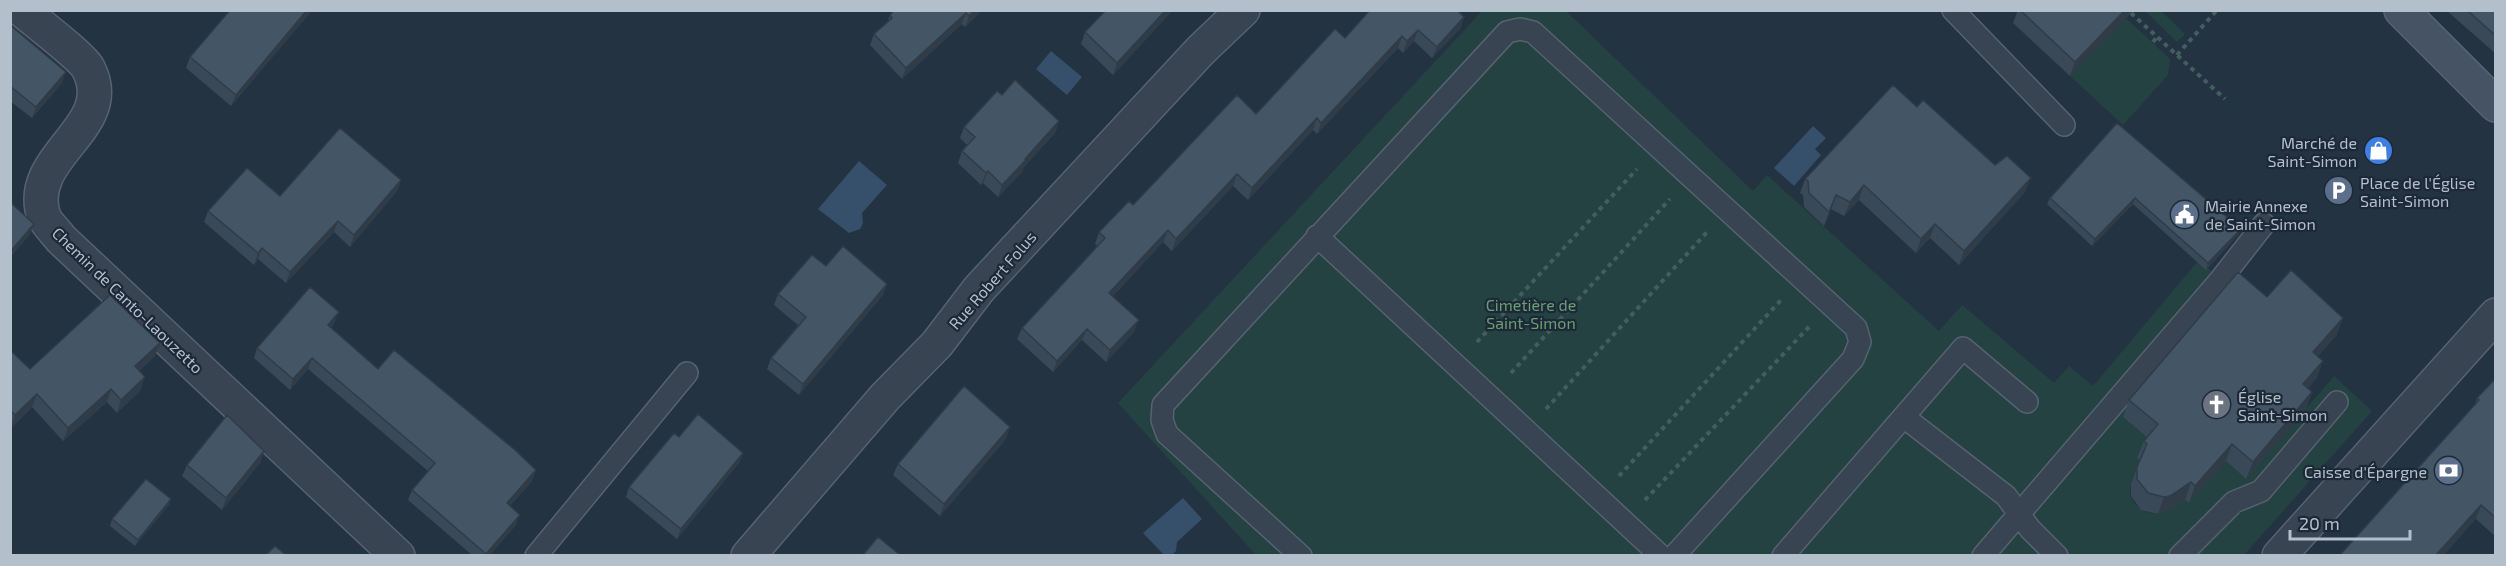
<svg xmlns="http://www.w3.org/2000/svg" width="2506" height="566" font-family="'Exo 2',sans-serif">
<rect width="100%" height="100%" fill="#233342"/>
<path fill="#254243" d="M 1565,10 L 1753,191 L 1767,175 L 1939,331 L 1962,305 L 2054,383 L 2069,366 L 2093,386 L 2199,260 L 2229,287 L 2152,441 C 2149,448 2148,458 2145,464 C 2141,471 2134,475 2131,484 C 2126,501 2142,514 2158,514 L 2182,497 L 2188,503 L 2226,461 L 2246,479 L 2334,376 L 2372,411 L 2244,555 L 1257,556 L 1118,403 L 1482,11 Z
M 2145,11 L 2161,11 L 2185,34 L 2177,42 Z
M 2126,18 L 2170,59 L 2168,75 L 2123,125 L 2070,76 Z"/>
<path fill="#364f6a" d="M 1051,51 L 1082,77 L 1067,95 L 1036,69 Z
M 1813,126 L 1826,138 L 1815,149 L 1821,155 L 1794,186 L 1774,168 Z
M 859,161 L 887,185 L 862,213 L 863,223 L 860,229 L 849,233 L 818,209 Z
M 1183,498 L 1202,519 L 1177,542 L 1176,551 L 1172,555 L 1164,555 L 1143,533 Z"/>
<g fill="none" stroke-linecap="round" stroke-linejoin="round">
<defs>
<path id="lane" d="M 1953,10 L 2064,125
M 1317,236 L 1661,556
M 1904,417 L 2006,496 L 2030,529 L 2057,556
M 536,556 L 687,373
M 1301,556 L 1167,434 L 1162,420 L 1163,405 L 1507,32 L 1520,29 L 1533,32 L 1856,328 L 1860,342 L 1853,359 L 1674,556
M 1783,556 L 1963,348 L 2027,402
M 1983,556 L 2221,279 L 2264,224
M 2180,556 L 2234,502 L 2261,491 L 2337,402"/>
<path id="street" d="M 22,10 C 36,22 81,56 88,68 C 120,128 23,155 44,217 C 47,224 56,232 61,239 L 398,556
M 748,556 L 885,397 L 937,344 L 979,289 L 1201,50 L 1243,10
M 2279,556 L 2496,315"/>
<path id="secondary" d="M 2401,10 L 2496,105"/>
</defs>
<use href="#lane" stroke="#56626f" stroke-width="24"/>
<use href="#street" stroke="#56626f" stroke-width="36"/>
<use href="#secondary" stroke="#56626f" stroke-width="36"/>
<path stroke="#445e60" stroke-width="4" stroke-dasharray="4.5 4.5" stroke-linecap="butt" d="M 2131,13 L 2225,99
M 2153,42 L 2157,37
M 2177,55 L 2217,10
M 1477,342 L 1637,169
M 1511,373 L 1670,199
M 1546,409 L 1707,232
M 1619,476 L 1781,300
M 1645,500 L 1809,327"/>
<use href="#lane" stroke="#384452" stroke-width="21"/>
<use href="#street" stroke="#384452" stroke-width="33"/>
<use href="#secondary" stroke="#455365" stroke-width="33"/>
</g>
<path fill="#3a4958" d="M 894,10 L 982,10 L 965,27 L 962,24 L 902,79 L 870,45 L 874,34 L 887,23 L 890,15 Z
M 1106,10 L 1173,10 L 1113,75 L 1081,44 L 1085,32 Z
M 2018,10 L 2134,10 L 2070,76 L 2013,23 Z
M 2446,10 L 2496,10 L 2496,54 Z
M 309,14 L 231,106 L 186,68 L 190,57 Z
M 1464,17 L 1460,29 L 1432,58 L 1414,41 L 1403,53 L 1398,48 L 1317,134 L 1313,130 L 1248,200 L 1233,186 L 1172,251 L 1163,242 L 1113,296 L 1134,332 L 1106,362 L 1082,340 L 1053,372 L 1017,339 L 1022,328 L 1097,246 L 1095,244 L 1099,232 L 1133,205 L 1256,114 L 1345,38 Z
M 10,25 L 62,83 L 32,118 L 10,101 Z
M 1002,95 L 1059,121 L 1055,133 L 1024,167 L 1022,172 L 998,197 L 983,183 L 981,185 L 958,163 L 962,151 L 967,145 L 960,138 L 964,127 Z
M 1917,107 L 2025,192 L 1959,265 L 1930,238 L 1916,253 L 1859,200 L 1844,216 L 1831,209 L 1824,226 L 1804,207 L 1803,195 L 1800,193 L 1805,179 Z
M 2117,123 L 2241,229 L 2238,235 L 2206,270 L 2133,204 L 2092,246 L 2047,204 L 2050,198 Z
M 401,180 L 397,191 L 350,247 L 334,232 L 286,283 L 258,259 L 254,265 L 204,222 L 208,211 L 280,196 Z
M 826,266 L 887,284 L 883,295 L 799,395 L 767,369 L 771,358 L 798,325 L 774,305 L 778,294 Z
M 2267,297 L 2343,318 L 2336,336 L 2318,356 L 2317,378 L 2308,388 L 2306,410 L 2246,479 L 2226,461 L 2189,503 L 2185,500 L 2164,513 L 2158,514 L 2141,510 L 2131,496 L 2131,484 L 2140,460 L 2137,458 L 2144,441 L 2147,437 L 2123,417 L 2129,400 Z
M 335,322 L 331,328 L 378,369 L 536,470 L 532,481 L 510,506 L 516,525 L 490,555 L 472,555 L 408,500 L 412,490 L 428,471 L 308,369 L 290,390 L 254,358 L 257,348 Z
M 10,350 L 30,369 L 155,356 L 139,371 L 141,390 L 117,413 L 107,402 L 63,441 L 32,407 L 11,428 Z
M 2496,378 L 2496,537 L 2476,519 L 2475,404 L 2477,398 Z
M 679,437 L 743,453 L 739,463 L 677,539 L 626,497 L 629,487 Z
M 1006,439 L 940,516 L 893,475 L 898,464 Z
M 264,451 L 260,463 L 222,510 L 182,476 L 187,465 Z
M 171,499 L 169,505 L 135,546 L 110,526 L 112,519 Z"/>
<path fill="#303c47" d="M 307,10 L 311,10 L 309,14 L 231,106 L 236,95 Z
M 975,10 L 982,10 L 965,27 L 969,16 Z
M 1166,10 L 1173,10 L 1113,75 L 1117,63 Z
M 2125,10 L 2134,10 L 2070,76 L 2075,62 Z
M 966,13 L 962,24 L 902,79 L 906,68 Z
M 1464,17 L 1460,29 L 1432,58 L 1437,47 Z
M 1418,30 L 1414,41 L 1403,53 L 1407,41 Z
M 1402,36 L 1398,48 L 1317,134 L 1321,123 Z
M 66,72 L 62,83 L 32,118 L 36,107 Z
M 1317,118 L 1313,130 L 1248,200 L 1252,188 Z
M 1059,121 L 1055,133 L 1024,167 L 1022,172 L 998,197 L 1002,185 Z
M 988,171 L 983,183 L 981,185 L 986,173 Z
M 1237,174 L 1233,186 L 1172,251 L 1176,239 Z
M 2031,178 L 2025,192 L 1959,265 L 1964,251 Z
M 401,180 L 397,191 L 350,247 L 354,235 Z
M 1864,185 L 1859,200 L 1844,216 L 1850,202 Z
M 1836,195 L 1831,209 L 1824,226 L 1829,212 Z
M 2135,198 L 2133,204 L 2092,246 L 2095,239 Z
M 338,221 L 334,232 L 286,283 L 290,272 Z
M 34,224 L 29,236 L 10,258 L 10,252 Z
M 1935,224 L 1930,238 L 1916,253 L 1921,239 Z
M 2241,229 L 2238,235 L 2206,270 L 2208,263 Z
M 1168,230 L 1163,242 L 1105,304 L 1109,293 Z
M 262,248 L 258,259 L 254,265 L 258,253 Z
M 887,284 L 883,295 L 799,395 L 803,384 Z
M 339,312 L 335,322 L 324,336 L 328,325 Z
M 2343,318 L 2336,336 L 2306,369 L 2313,352 Z
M 1139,320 L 1134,332 L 1106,362 L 1110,350 Z
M 1087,329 L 1082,340 L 1053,372 L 1057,361 Z
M 160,343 L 155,356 L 130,379 L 135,366 Z
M 312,358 L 308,369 L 290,390 L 293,379 Z
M 2323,361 L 2317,378 L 2297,401 L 2303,384 Z
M 145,377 L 141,390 L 117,413 L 121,400 Z
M 111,389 L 107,402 L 63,441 L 68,428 Z
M 2312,392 L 2306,410 L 2246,479 L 2253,462 Z
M 37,394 L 32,407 L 11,428 L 15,415 Z
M 1010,427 L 1006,439 L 940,516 L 944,504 Z
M 2232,444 L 2226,461 L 2189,503 L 2195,486 Z
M 264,451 L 260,463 L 222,510 L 226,498 Z
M 743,453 L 739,463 L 677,539 L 681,529 Z
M 536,470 L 532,481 L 503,514 L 507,503 Z
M 2191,482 L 2185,500 L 2164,513 L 2158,514 L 2164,497 Z
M 171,499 L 169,505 L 135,546 L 138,540 Z
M 2481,505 L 2476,519 L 2444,555 L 2436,555 Z
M 520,515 L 516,525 L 490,555 L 485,555 Z"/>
<path fill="#456" stroke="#303c47" stroke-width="1.5" d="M 230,10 L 307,10 L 236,95 L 190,57 Z
M 894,10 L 975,10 L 969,16 L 966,13 L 906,68 L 874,34 L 892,18 L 890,15 Z
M 1106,10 L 1166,10 L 1117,63 L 1085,32 Z
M 1370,10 L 1457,10 L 1464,17 L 1437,47 L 1418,30 L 1407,41 L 1402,36 L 1321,123 L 1317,118 L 1252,188 L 1237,174 L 1176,239 L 1168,230 L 1109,293 L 1139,320 L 1110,350 L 1087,329 L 1057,361 L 1022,328 L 1105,238 L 1099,232 L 1129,201 L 1133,205 L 1237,95 L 1256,114 L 1335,29 L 1345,38 Z
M 2020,10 L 2125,10 L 2075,62 Z
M 2467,10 L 2496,10 L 2496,36 Z
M 10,25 L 66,72 L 36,107 L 10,86 Z
M 1015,80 L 1059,121 L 1025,159 L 1026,160 L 1002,185 L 988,171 L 986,173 L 962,151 L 975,137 L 964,127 L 997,91 L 1002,95 Z
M 1893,85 L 1917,107 L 1923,100 L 1995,165 L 2007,156 L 2031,178 L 1964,251 L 1935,224 L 1921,239 L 1864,185 L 1850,202 L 1836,195 L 1829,212 L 1809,193 L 1808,181 L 1805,179 Z
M 2117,123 L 2241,229 L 2208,263 L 2135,198 L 2095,239 L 2050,198 Z
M 340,128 L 401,180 L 354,235 L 338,221 L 290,272 L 262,248 L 258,253 L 208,211 L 247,168 L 280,196 Z
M 10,202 L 34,224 L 10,252 Z
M 843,246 L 887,284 L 803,384 L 771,358 L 806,317 L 778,294 L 812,255 L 826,266 Z
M 2291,270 L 2343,318 L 2313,352 L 2323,361 L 2303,384 L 2312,392 L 2253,462 L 2232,444 L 2195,486 L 2191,482 L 2170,496 L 2164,497 L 2148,493 L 2137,479 L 2137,467 L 2147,444 L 2144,441 L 2158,424 L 2129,400 L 2238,272 L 2267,297 Z
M 310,287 L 339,312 L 328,325 L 378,369 L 394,350 L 514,449 L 536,470 L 507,503 L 520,515 L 486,554 L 412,490 L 435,463 L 312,358 L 293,379 L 257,348 Z
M 110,295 L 160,343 L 135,366 L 145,377 L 121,400 L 111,389 L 68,428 L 37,394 L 15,415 L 10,410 L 10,350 L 30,369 Z
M 2496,378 L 2496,518 L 2481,505 L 2436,555 L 2340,555 L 2479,400 L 2477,398 Z
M 964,386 L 1010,427 L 944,504 L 898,464 Z
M 698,414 L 743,453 L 681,529 L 629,487 L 674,433 L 679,437 Z
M 227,415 L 264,451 L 226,498 L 187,465 Z
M 146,479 L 171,499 L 138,540 L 112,519 Z
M 878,537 L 900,555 L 863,555 Z
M 275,546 L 286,555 L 266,555 Z"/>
<defs>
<symbol id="shop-disc" viewBox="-11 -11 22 22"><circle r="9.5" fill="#3f7fe0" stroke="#1d2937"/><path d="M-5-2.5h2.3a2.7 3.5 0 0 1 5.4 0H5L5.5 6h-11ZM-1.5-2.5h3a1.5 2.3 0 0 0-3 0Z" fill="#fff"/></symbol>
<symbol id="parking-disc" viewBox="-11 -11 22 22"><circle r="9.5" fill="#5c6f8a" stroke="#1d2937"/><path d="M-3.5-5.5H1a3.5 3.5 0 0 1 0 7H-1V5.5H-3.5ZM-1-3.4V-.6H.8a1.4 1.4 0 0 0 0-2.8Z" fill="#fff"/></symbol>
<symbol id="civic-disc" viewBox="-11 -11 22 22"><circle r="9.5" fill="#5c6f8a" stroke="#1d2937"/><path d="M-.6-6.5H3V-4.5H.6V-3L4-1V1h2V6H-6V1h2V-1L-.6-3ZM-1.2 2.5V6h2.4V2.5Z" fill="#fff"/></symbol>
<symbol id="church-disc" viewBox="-11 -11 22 22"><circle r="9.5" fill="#6b7280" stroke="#1d2937"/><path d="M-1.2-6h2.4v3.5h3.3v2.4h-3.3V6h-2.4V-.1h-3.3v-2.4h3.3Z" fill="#fff"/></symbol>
<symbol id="bank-disc" viewBox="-11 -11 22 22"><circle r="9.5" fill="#5c6f8a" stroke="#1d2937"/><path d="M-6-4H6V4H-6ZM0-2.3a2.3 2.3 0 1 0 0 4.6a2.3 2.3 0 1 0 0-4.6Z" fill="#fff"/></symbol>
</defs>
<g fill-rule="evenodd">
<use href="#shop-disc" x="2362" y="134" width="33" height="33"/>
<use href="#parking-disc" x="2322" y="174" width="33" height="33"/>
<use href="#civic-disc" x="2168" y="198" width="33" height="33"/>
<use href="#church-disc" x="2200" y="388" width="33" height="33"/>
<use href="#bank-disc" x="2432" y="454" width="33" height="33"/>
</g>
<g text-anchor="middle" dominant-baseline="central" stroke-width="4.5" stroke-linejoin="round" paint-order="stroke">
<g font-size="16" fill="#b4bfcc" stroke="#1d2937" text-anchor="start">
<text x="2357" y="142" text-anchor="end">Marché de<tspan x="2357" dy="18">Saint-Simon</tspan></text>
<text x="2360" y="182">Place de l'Église<tspan x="2360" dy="18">Saint-Simon</tspan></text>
<text x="2205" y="205">Mairie Annexe<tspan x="2205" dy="18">de Saint-Simon</tspan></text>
<text x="2238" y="396">Église<tspan x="2238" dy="18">Saint-Simon</tspan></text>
<text x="2427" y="471" text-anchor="end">Caisse d'Épargne</text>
</g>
<g font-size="16" fill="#b4bfcc" stroke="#1d2937">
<text transform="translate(992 280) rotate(-49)">Rue Robert Folus</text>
<text transform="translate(128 300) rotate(44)">Chemin de Canto-Laouzetto</text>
</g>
<g font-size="16" fill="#6a9f72" stroke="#1d2937">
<text x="1531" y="304">Cimetière de<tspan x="1531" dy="18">Saint-Simon</tspan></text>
</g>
</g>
<rect width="2506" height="566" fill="none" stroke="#b4bfcc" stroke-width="24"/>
<path d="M2290 530v9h120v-9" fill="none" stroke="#b4bfcc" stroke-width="3"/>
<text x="2299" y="530" font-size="18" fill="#b4bfcc" stroke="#1d2937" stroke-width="4.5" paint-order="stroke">20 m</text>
</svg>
